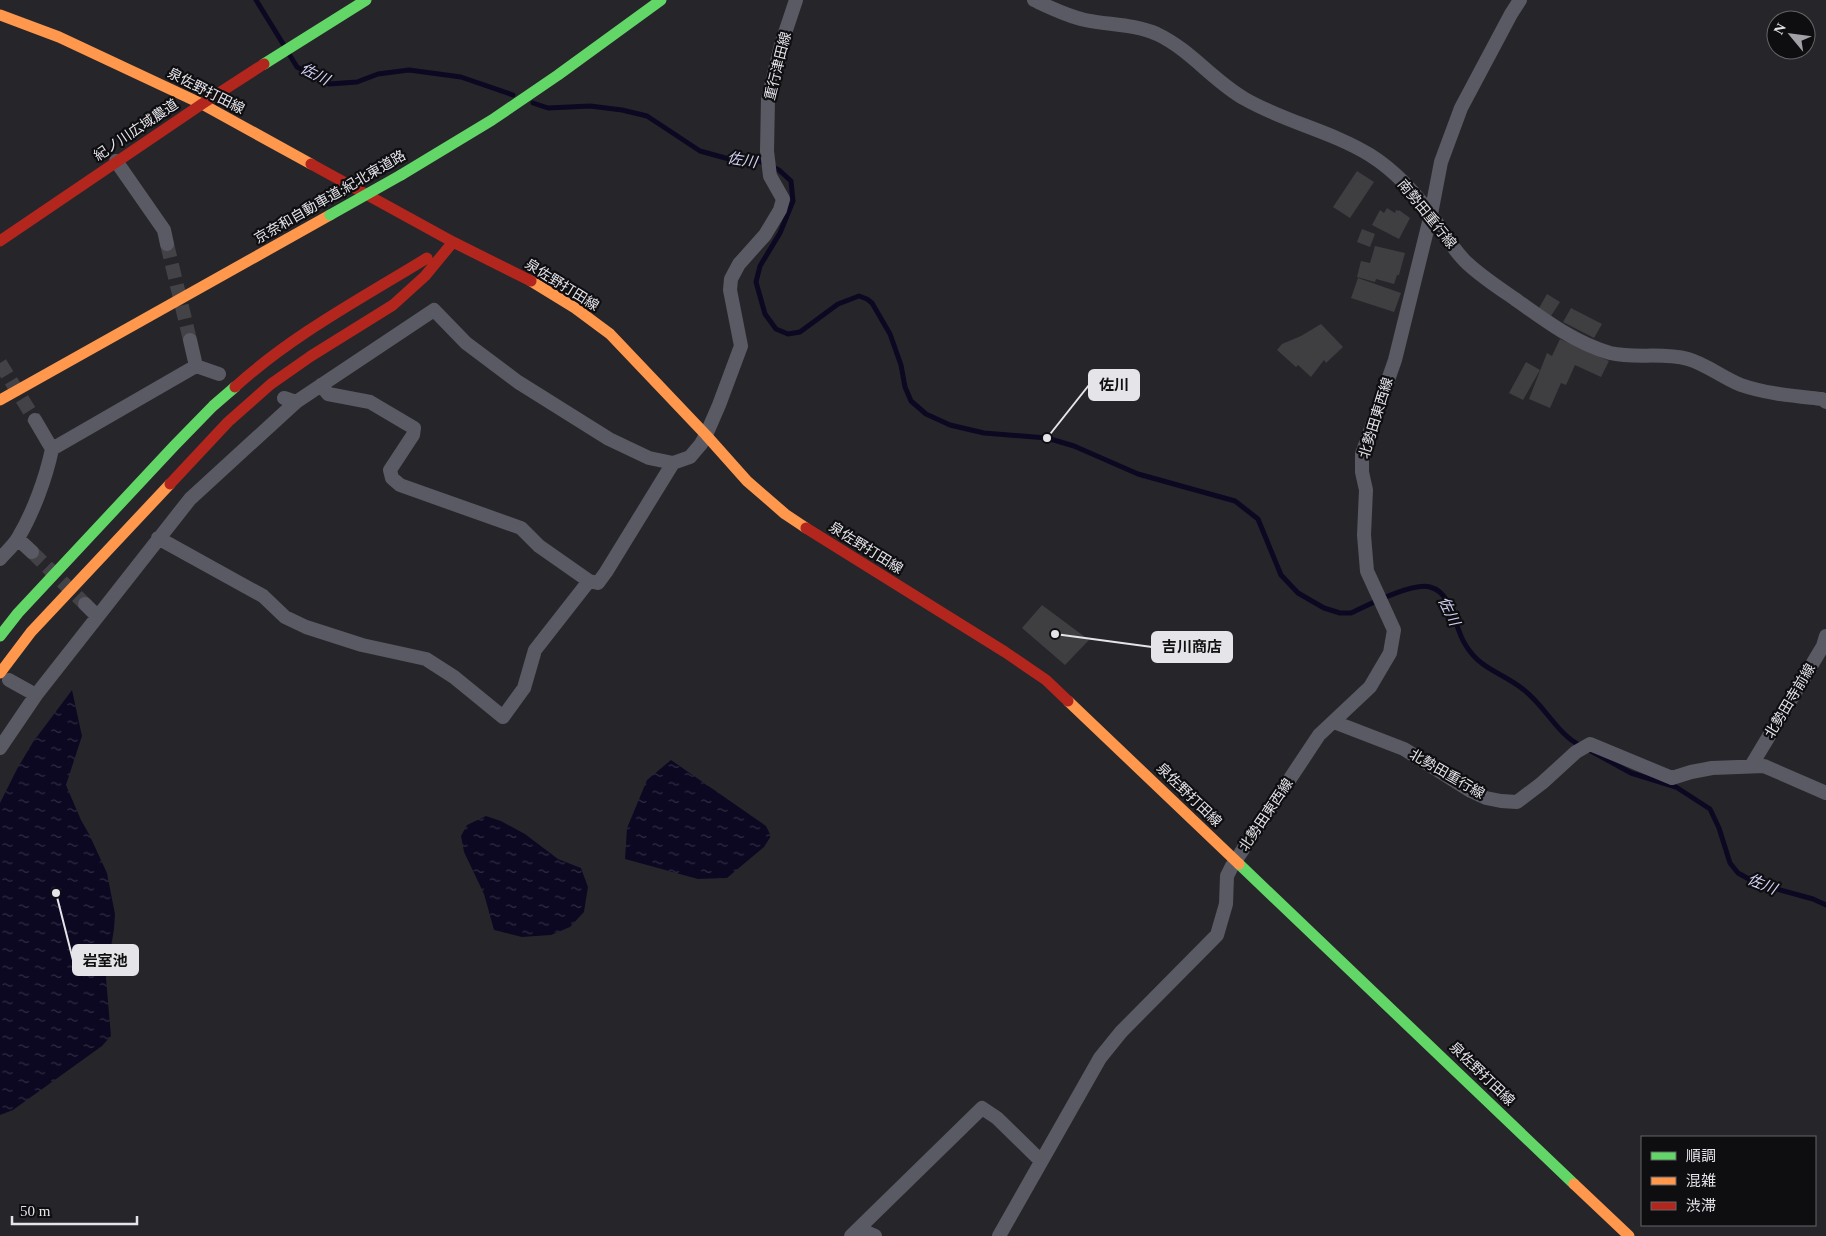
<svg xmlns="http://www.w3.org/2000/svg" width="1826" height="1236" font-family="'Times New Roman','Noto Sans JP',serif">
<defs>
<pattern id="water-ripples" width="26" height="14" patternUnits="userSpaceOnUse" patternTransform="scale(1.25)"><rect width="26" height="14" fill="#0d0822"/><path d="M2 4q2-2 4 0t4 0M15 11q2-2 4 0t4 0" fill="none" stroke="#302c42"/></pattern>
</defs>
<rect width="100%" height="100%" fill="#26262a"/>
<path fill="url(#water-ripples)" d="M 72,690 L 82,736 L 66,785 L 81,820 L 89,834 L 107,873 L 115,914 L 114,929 L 106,978 L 111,1036 L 102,1046 L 13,1110 L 0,1115 L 0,803 L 17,769 L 33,742 Z
M 671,760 L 766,826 L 771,836 L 764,847 L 727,878 L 698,879 L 625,859 L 627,828 L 647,780 Z
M 486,816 L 501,821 L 525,834 L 558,859 L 581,868 L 588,887 L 584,912 L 570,927 L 551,935 L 522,937 L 494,930 L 484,894 L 464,852 L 461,836 L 467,825 Z"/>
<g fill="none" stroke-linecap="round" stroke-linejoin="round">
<path stroke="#0d0822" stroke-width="5" d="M 256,0 L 285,47
M 289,54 L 297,67 L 329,84 L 357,82 L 378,74 L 409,70 L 461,77 L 513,95
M 533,103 L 548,108 L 590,106 L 622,110 L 647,116 L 700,151 L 729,159 L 759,161 L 779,170 L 791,181 L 793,201 L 780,233 L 760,266 L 756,282 L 765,314 L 776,329 L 788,334 L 800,332 L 838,304 L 859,296 L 867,299 L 872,303 L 890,334 L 901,365 L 905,387 L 911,401 L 926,414 L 950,425 L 984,433 L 1047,438 L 1074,446 L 1138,474 L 1235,501 L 1258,519 L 1281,575 L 1298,593 L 1324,608 L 1340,613 L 1351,613 C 1368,605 1413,582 1430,587 C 1453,593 1454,627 1465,644 C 1480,670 1502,672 1524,690 C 1545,706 1557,734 1581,746
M 1589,750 L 1631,773 L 1676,787 L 1710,809 L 1719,828 L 1730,863 L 1738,873 L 1758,884 L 1813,899 L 1826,905"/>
</g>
<path fill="#3f3f42" d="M 1357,171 L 1374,182 L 1350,218 L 1333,207 Z
M 1387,208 L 1395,213 L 1396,210 L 1399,211 L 1399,210 L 1410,218 L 1399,239 L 1372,225 L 1380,210 L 1384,213 Z
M 1362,229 L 1375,234 L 1370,247 L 1357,242 Z
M 1375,246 L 1405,253 L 1399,275 L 1397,275 L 1394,284 L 1376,279 L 1375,282 L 1357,277 L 1361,261 L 1370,263 Z
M 1358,278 L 1401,293 L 1394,312 L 1351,298 Z
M 1547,294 L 1560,302 L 1551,316 L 1539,308 Z
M 1571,308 L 1602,324 L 1594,338 L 1563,322 Z
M 1321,324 L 1343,347 L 1326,363 L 1324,360 L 1311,377 L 1298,365 L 1296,367 L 1277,350 L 1282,344 L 1301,336 Z
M 1560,339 L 1609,361 L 1601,377 L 1575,365 L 1566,385 L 1561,383 L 1550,408 L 1529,399 L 1547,353 L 1552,356 Z
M 1526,362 L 1540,370 L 1523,400 L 1509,393 Z
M 1042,605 L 1089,640 L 1065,665 L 1022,628 Z"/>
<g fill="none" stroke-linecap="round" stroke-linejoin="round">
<path stroke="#424247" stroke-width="14" stroke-dasharray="14 7" stroke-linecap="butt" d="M 167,244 L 190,340
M 0,363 L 35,420
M 32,552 L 85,604"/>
<path stroke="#5a5a65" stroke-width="14" d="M 1034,0 C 1051,8 1067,16 1085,20 C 1109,25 1134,24 1157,34 C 1191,50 1213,81 1245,99 C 1285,122 1331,131 1370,155 C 1397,172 1419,197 1437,223 C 1446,237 1455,252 1467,263 C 1482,277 1499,288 1515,299 C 1544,320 1575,343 1610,353 C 1636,359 1662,352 1688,359 C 1706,364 1723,378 1741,385 C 1767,394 1795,396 1822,399 L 1826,402
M 116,161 L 164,230 L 167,244
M 190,340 L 196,366 L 219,374
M 321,385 L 328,394 L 370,402 L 414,428 L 413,435 L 390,470 L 392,478 L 400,485 L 521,528 L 539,546 L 589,581 L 598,583 L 606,572 L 673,463 L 690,457 L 701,444 L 706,435 L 719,405 L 741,346 L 730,290 L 731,279 L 739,264 L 765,235 L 780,210 L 783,199 L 770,176 L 767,151 L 768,99 L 781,45 L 796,0
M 284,398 L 296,402 L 434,310 L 466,343 L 518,382 L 609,439 L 649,458 L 673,463
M 52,449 L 196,366
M 158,538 L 263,596 L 285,617 L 306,627 L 362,645 L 426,659 L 454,677 L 503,717 L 524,688 L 535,650 L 589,581
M 18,539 L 32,552
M 0,559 C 6,552 14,545 18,538 C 33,513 46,478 52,449 L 35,420
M 85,604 L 97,616
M 36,695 L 190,499 L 296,402
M 1334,722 L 1404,749 L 1471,791 L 1486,798 L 1501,801 L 1517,802 L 1542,783 L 1576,752 L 1590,744 L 1672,778 L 1691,772 L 1712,768 L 1764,766 L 1826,793
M 0,748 L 36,695 L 9,680
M 1751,766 L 1823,646 L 1826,636
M 859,1229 L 875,1236
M 851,1236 L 982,1108 L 997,1118 L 1041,1161
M 999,1236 L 1100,1058 L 1121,1032 L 1217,935 L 1226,904 L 1227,876 L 1232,866 L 1319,735 L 1370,687 L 1390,653 L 1394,630 L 1367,571 L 1364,535 L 1366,490 L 1362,472 L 1362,454 L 1395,360 L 1431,214 L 1441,162 L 1461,108 L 1511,14 L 1520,0"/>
<path stroke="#63d668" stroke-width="11" d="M 264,64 L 366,0
M 401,175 L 492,120 L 558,75 L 661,0
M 0,636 L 18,613 L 174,446 L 213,406 L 235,387
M 1239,864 L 1574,1184"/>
<path stroke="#ff974d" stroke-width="11" d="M 0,15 L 59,37 L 202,104 L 311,164
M 531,281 L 575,308 L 610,334 L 706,435 L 747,481 L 785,514 L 806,528
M 0,400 L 330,215
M 0,673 L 31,632 L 170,484
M 1068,701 L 1239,864
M 1574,1184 L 1629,1236"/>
<path stroke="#b3261e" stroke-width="11" d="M 311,164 L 453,242 L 531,281
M 0,241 L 202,104 L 264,64
M 235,387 C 292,335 362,298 427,258
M 170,484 L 228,422 L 271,384 L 311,356 L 393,305 L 425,276 L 453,242
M 806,528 L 1005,652 L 1046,680 L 1068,701"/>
<path stroke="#63d668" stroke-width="11" d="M 330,215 L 401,175"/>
</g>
<g text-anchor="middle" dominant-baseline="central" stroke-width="4.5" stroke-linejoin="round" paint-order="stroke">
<g font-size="14" fill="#e4e4e9" stroke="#0e0e11">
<text transform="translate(778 66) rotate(-76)">重行津田線</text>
<text transform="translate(206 91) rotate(27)">泉佐野打田線</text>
<text transform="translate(136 130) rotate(-34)">紀ノ川広域農道</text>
<text transform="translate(330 197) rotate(-30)">京奈和自動車道;紀北東道路</text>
<text transform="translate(1427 214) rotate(51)">南勢田重行線</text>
<text transform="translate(562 285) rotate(32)">泉佐野打田線</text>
<text transform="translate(1376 418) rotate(-73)">北勢田東西線</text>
<text transform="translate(866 548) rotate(32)">泉佐野打田線</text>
<text transform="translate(1790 701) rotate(-59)">北勢田寺前線</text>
<text transform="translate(1447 774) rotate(30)">北勢田重行線</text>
<text transform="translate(1189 795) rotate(44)">泉佐野打田線</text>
<text transform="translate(1266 815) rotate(-56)">北勢田東西線</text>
<text transform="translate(1482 1074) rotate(44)">泉佐野打田線</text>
</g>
<g font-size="15" font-style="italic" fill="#d3d3f9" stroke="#0e0e11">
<text transform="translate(315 74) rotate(27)">佐川</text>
<text transform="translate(742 160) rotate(9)">佐川</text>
<text transform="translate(1449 611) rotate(64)">佐川</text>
<text transform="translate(1762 884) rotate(22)">佐川</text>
</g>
</g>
<path fill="none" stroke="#e4e4e9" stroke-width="2" d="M1047 438L1089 385M1055 634L1152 647M56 893L73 960"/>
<g fill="#e4e4e9" stroke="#0e0e11" stroke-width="2">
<circle cx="1047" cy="438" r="5"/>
<circle cx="1055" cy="634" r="5"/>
<circle cx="56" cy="893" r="5"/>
</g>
<g fill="#e4e4e9" stroke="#e4e4e9" stroke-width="2">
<rect x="1089" y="370" width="50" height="30" rx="5"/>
<rect x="1152" y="632" width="80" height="30" rx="5"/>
<rect x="73" y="945" width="65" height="30" rx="5"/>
</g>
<g font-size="15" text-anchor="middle" font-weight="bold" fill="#111">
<text x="1114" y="390">佐川</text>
<text x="1192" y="652">吉川商店</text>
<text x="105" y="966">岩室池</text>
</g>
<rect x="1641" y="1136" width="175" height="90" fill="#0e0e11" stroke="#646467"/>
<rect x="1651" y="1152" width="25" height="8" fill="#63d668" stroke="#646467"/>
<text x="1686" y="1161" font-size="15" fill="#e4e4e9">順調</text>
<rect x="1651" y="1177" width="25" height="8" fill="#ff974d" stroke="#646467"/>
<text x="1686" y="1186" font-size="15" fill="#e4e4e9">混雑</text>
<rect x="1651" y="1202" width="25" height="8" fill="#b3261e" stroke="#646467"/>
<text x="1686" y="1211" font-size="15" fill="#e4e4e9">渋滞</text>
<g transform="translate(1791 35) rotate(299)"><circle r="24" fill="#0e0e11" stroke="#646467"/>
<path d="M0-4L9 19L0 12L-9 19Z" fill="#a2a2a6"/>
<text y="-8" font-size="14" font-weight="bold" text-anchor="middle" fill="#e4e4e9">N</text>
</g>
<path d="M12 1216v8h125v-8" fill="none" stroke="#e4e4e9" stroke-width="2.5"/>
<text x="20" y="1216" font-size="15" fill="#e4e4e9" stroke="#0e0e11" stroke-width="4" paint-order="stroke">50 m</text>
</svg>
